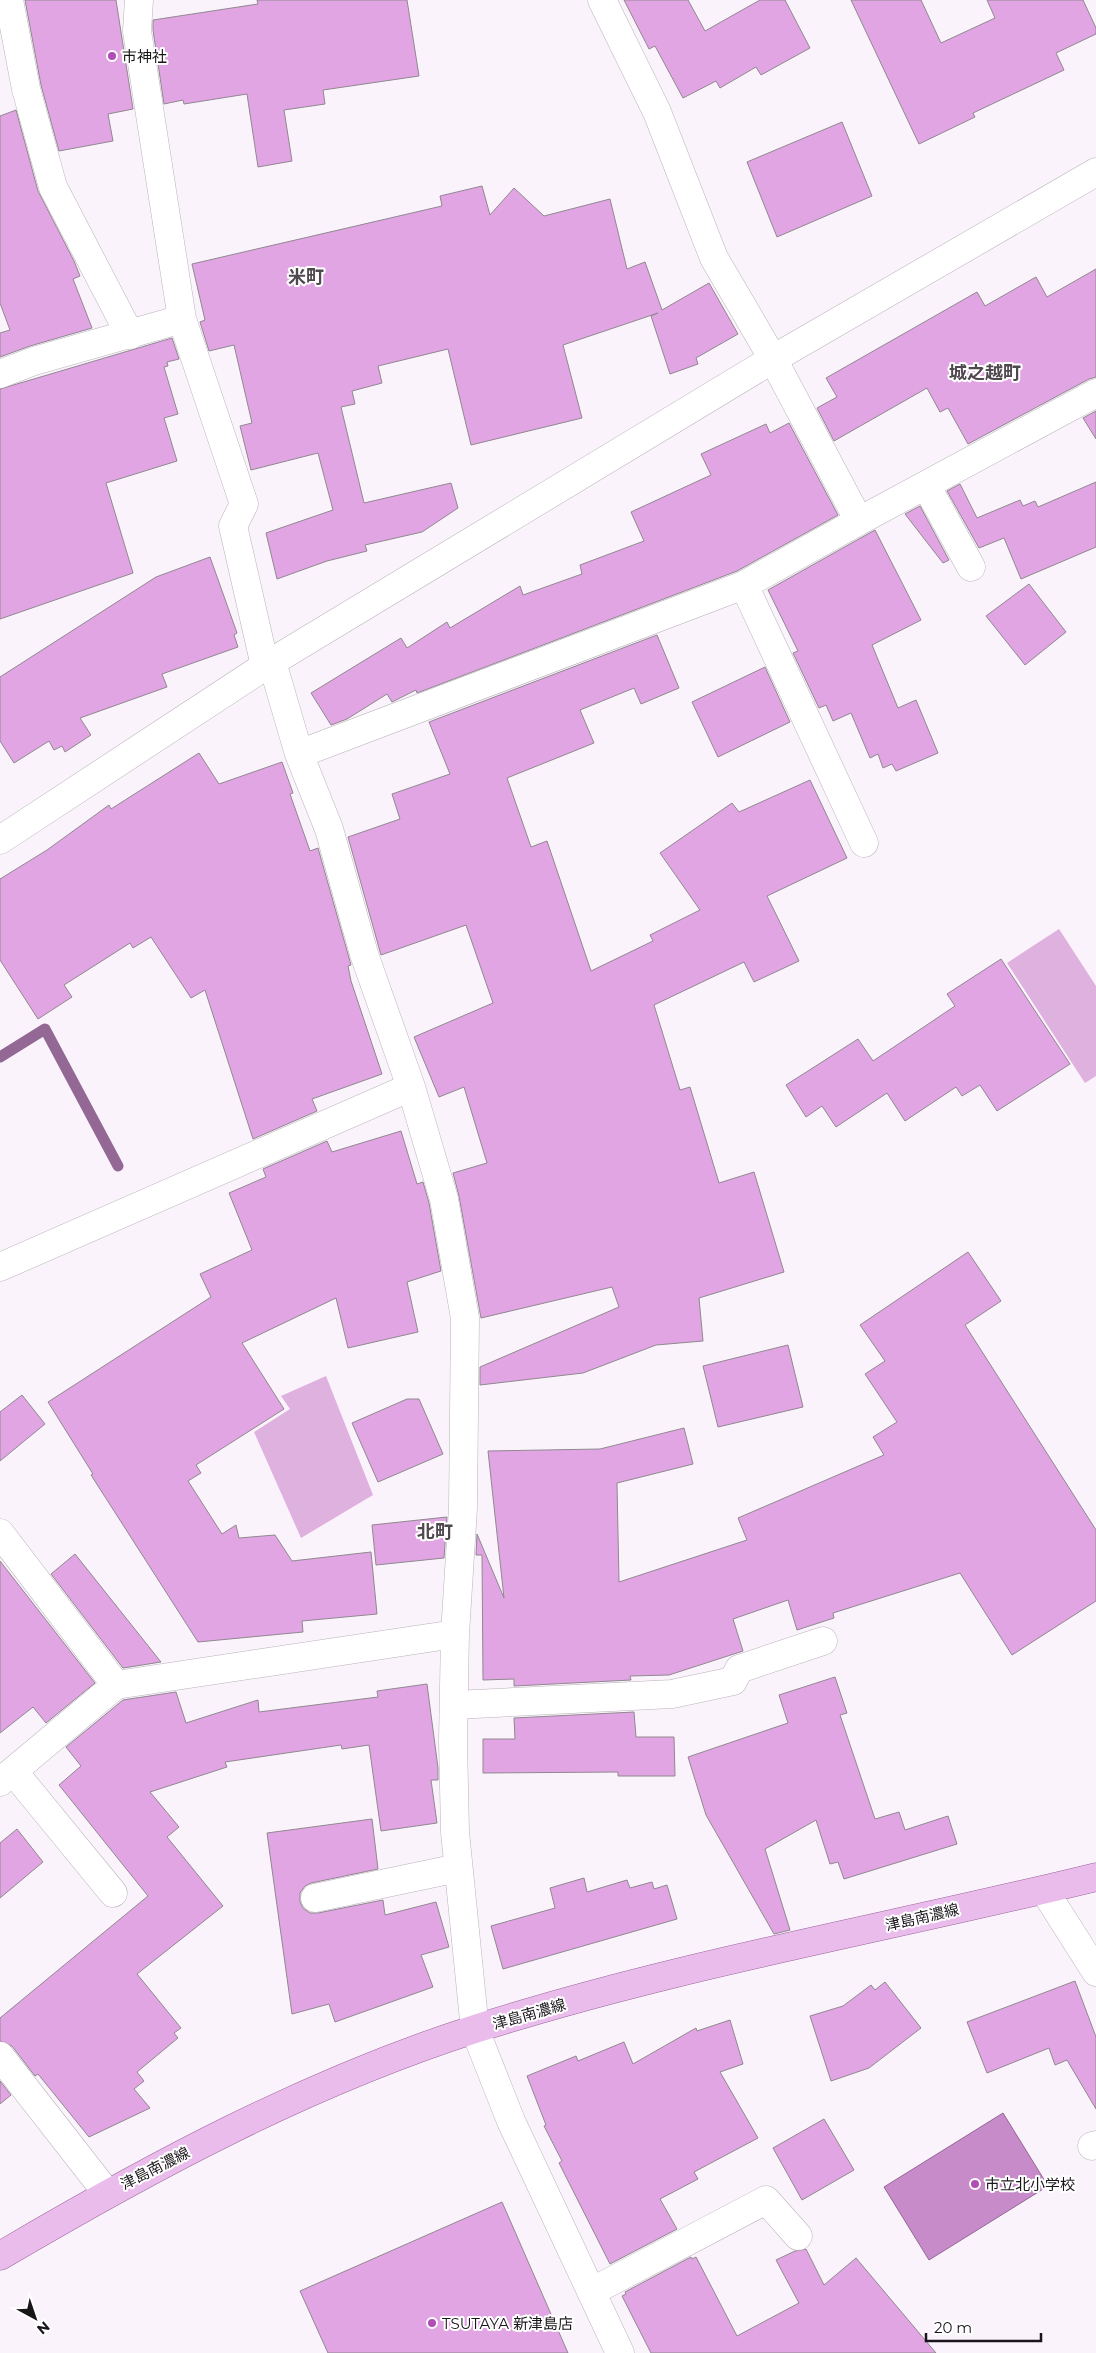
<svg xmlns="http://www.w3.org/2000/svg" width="1096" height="2353" font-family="Montserrat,'Noto Sans JP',sans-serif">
<rect width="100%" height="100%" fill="#fbf3fb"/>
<path fill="#deb1df" d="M 1059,929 L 1096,986 L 1096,1076 L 1085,1083 L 1007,963 Z
M 326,1376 L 373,1495 L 301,1538 L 254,1432 L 290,1409 L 281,1396 Z"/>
<path fill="#c78bc9" stroke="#936894" d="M 1003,2113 L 1048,2186 L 929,2260 L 884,2187 Z"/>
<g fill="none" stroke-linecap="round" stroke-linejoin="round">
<path stroke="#936894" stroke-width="11" d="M 0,1057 L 45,1029 L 118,1166"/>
</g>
<path fill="#e2a5e4" stroke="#8f888f" d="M 25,0 L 116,0 L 133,109 L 108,114 L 113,141 L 59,151 L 41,85 Z
M 257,0 L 407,0 L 419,76 L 323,90 L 325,104 L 284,110 L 292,161 L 258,167 L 247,94 L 184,104 L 183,100 L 164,104 L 153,30 L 153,20 L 258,4 Z
M 624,0 L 688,0 L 705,31 L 760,0 L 785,0 L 810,48 L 761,75 L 756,67 L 720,88 L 716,81 L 683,98 L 655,46 L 649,49 Z
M 851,0 L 921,0 L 941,43 L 995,18 L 987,0 L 1083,0 L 1096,28 L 1096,34 L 1056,53 L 1064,70 L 973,113 L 975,117 L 919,144 Z
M 16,110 L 38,191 L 74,261 L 80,276 L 73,279 L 92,328 L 30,346 L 0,357 L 0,333 L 10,330 L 0,303 L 0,116 Z
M 842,122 L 872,196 L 777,237 L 747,162 Z
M 482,186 L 490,215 L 514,188 L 544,216 L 610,199 L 627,269 L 645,262 L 662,310 L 709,283 L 738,334 L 696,358 L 698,364 L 670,374 L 651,316 L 658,313 L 563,345 L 582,418 L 471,445 L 448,349 L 378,366 L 382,383 L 352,391 L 355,404 L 341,407 L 364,503 L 451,483 L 458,508 L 422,532 L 365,545 L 367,551 L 327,561 L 277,579 L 266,533 L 333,510 L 318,453 L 251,470 L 240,426 L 252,423 L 234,345 L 209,351 L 200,322 L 205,320 L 192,264 L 442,206 L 440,196 Z
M 1096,269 L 1096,377 L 1089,379 L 968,444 L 948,408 L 940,412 L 927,388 L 834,441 L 817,408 L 837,397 L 826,378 L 977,292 L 985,306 L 1036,277 L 1047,297 Z
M 172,338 L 179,359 L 167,362 L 168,366 L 164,367 L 178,414 L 164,418 L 177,461 L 106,483 L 133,573 L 0,619 L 0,389 Z
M 1096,411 L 1096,439 L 1083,418 Z
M 789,423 L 838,515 L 737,571 L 417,693 L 416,690 L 392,702 L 387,694 L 347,719 L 331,725 L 311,693 L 401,638 L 407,648 L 447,622 L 450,628 L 520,586 L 523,595 L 582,574 L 580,565 L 644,541 L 631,512 L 711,475 L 701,454 L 766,424 L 770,433 Z
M 1096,482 L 1096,547 L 1021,579 L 1004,538 L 979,548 L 947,491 L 960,484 L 977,518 L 1020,500 L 1023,506 L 1035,501 L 1038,507 Z
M 920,506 L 949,560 L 943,563 L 905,514 Z
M 875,530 L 921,620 L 872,645 L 898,708 L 916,700 L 938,753 L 896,771 L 892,764 L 883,768 L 878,754 L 870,758 L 851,713 L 833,721 L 826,705 L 819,708 L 793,653 L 798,651 L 768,590 Z
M 210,557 L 237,633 L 234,635 L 238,647 L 162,674 L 167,687 L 80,718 L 91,735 L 65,752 L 62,746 L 54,750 L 49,741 L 14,763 L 0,741 L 0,677 L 156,577 Z
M 1029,584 L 1066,632 L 1025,665 L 986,616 Z
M 657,635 L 679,688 L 641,704 L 634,688 L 580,710 L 594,743 L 507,778 L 531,847 L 547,841 L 591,971 L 653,941 L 650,935 L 700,910 L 660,853 L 732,803 L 739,812 L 810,780 L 847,858 L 767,896 L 799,961 L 754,982 L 744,962 L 654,1005 L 680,1090 L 690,1087 L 719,1183 L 754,1172 L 784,1272 L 699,1298 L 703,1341 L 656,1345 L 583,1373 L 480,1385 L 480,1367 L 619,1307 L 612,1287 L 481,1318 L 459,1196 L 453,1173 L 487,1163 L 464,1087 L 439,1097 L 414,1037 L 493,1003 L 466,925 L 381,955 L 348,837 L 400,819 L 392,794 L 450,774 L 429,722 Z
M 765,667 L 790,722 L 718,757 L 692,702 Z
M 199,753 L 219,784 L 282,762 L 293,793 L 290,794 L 310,851 L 318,848 L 351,965 L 348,966 L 351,981 L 382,1074 L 312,1099 L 317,1111 L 253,1139 L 205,990 L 191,998 L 151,937 L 133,948 L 130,943 L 64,985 L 72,997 L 38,1019 L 0,960 L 0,879 L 47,850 L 109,805 L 111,809 Z
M 1001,959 L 1070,1064 L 997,1111 L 980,1085 L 962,1096 L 956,1087 L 905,1121 L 887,1093 L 836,1127 L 822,1106 L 806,1117 L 786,1085 L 858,1039 L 873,1061 L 955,1006 L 947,994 Z
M 401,1131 L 417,1184 L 423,1182 L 429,1203 L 441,1271 L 407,1282 L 418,1332 L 348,1348 L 336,1298 L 242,1343 L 284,1409 L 196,1465 L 201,1473 L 188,1481 L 222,1534 L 236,1525 L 239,1538 L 275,1535 L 292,1561 L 371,1552 L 377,1614 L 302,1621 L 303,1632 L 198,1642 L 91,1475 L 93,1474 L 48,1402 L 211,1297 L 200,1274 L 252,1250 L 229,1193 L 266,1177 L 263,1169 L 327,1141 L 332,1152 Z
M 968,1252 L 1001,1301 L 965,1325 L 1096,1530 L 1096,1601 L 1012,1655 L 960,1573 L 833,1613 L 834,1618 L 797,1630 L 788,1600 L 733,1619 L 743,1651 L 669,1675 L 630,1676 L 631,1680 L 514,1686 L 514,1679 L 483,1680 L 482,1555 L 476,1555 L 477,1534 L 504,1598 L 488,1451 L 600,1449 L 684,1428 L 693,1464 L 617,1483 L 619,1582 L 747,1540 L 738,1518 L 884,1455 L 873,1437 L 897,1422 L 865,1374 L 885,1361 L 860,1325 Z
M 788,1345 L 803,1407 L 718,1427 L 703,1366 Z
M 22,1395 L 45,1424 L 0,1461 L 0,1412 Z
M 407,1399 L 419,1399 L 443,1454 L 378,1482 L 352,1423 Z
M 447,1517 L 444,1558 L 376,1565 L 372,1525 Z
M 75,1554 L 161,1662 L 123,1668 L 51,1574 Z
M 0,1561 L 95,1683 L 46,1723 L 33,1707 L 0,1733 Z
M 835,1677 L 847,1713 L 840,1715 L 875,1819 L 899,1812 L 905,1830 L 948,1816 L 957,1844 L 844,1879 L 838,1862 L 830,1864 L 816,1820 L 765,1849 L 790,1930 L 774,1934 L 706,1815 L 688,1757 L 788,1723 L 779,1695 Z
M 427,1684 L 438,1768 L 438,1780 L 431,1780 L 437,1823 L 381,1831 L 369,1745 L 342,1749 L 341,1745 L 225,1762 L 227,1767 L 150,1792 L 179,1827 L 167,1837 L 223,1906 L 137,1974 L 181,2028 L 174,2033 L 178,2038 L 137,2072 L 144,2081 L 134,2089 L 150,2108 L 89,2137 L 38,2074 L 35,2076 L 12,2046 L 0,2041 L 0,2018 L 148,1896 L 59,1785 L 81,1766 L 66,1747 L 123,1700 L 176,1692 L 186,1723 L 258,1700 L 259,1712 L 378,1697 L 377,1691 Z
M 634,1712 L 636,1737 L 674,1737 L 675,1776 L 618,1776 L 618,1772 L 483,1773 L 483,1739 L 515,1739 L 514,1718 Z
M 372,1819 L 378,1869 L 311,1883 L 305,1886 L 300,1893 L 300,1902 L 303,1908 L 310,1913 L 318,1913 L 383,1900 L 385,1915 L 436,1902 L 449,1947 L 421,1955 L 433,1987 L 335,2022 L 329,2004 L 292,2014 L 267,1833 Z
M 17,1829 L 43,1862 L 0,1898 L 0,1843 Z
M 584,1878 L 587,1892 L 627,1880 L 630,1888 L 652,1882 L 654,1889 L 667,1885 L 677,1919 L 503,1969 L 491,1926 L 555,1908 L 550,1888 Z
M 1075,1981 L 1096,2037 L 1096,2109 L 1067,2060 L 1055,2065 L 1049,2048 L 987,2073 L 967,2022 Z
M 885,1982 L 921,2028 L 869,2068 L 831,2081 L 810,2016 L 843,2006 L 871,1985 L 875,1990 Z
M 730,2020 L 743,2064 L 720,2072 L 758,2138 L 694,2172 L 698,2179 L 660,2199 L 677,2229 L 610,2264 L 559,2163 L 562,2161 L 544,2126 L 546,2125 L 527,2076 L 576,2056 L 578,2061 L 624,2042 L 633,2064 L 696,2028 L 697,2031 Z
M 0,2081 L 11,2095 L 0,2104 Z
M 824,2119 L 854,2170 L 802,2200 L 773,2148 Z
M 502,2202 L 568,2353 L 328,2353 L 300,2291 Z
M 806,2249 L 824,2285 L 856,2258 L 936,2353 L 651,2353 L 622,2296 L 626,2294 L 625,2292 L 691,2257 L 692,2259 L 696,2257 L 737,2336 L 799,2303 L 776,2260 L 795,2251 Z"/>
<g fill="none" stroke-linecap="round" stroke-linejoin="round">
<defs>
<path id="minor" d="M 9,0 L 26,89 L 53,187 L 130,335
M 139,0 L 137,31 L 182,319 L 244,504 L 233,526 L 265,666
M 0,374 L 34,361 L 182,319
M 926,485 L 971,567
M 859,521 L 1096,393
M 744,585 L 864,843
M 272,662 L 299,754 L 329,829 L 364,954 L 411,1087 L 444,1199 L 465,1318 L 463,1508 L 455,1634 L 453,1741 L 455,1832 L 475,2030 L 511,2121 L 620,2353
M 299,754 L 744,585 L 859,521 L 773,359 L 714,258 L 657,112 L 602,0
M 0,840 L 265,666 L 773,359 L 1096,172
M 0,1267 L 411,1087
M 0,1533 L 116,1685
M 454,1705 L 672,1694 L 733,1681 L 739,1669 L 823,1641
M 13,1771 L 113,1893
M 0,1782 L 116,1685 L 455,1634
M 1044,1890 L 1096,1972
M 315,1898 L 458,1868
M 0,2056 L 107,2193
M 1092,2146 L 1096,2145
M 591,2292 L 766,2200 L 798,2236"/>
<path id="major" d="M 0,2256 C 151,2167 307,2083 475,2029 C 678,1964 889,1928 1096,1877"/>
</defs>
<use href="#minor" stroke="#bab3ba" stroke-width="29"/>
<use href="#major" stroke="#98659a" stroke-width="29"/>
<use href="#minor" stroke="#fff" stroke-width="28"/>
<use href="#major" stroke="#eabcec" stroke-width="28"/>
</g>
<g fill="#b04eb5" stroke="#fff" stroke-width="2">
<circle cx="112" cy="56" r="5"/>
<circle cx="975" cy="2184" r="5"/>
<circle cx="432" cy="2323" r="5"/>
</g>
<g text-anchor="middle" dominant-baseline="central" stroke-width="4" stroke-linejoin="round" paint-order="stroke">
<g font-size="15" fill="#191619" stroke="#fff" text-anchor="start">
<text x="122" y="56">市神社</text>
<text x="985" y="2184">市立北小学校</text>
<text x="442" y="2323">TSUTAYA 新津島店</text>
</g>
<g font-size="15" fill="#191619" stroke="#fff">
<text transform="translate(922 1917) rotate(-13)">津島南濃線</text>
<text transform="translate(529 2014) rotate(-16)">津島南濃線</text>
<text transform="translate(155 2168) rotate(-27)">津島南濃線</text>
</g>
<g font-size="18" font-weight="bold" fill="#4f484f" stroke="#fff">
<text x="306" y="277">米町</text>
<text x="985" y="373">城之越町</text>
<text x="435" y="1532">北町</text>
</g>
</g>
<g transform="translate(35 2318) rotate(140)" stroke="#ffffff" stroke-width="4" paint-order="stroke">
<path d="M0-4L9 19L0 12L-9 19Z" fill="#191619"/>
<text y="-8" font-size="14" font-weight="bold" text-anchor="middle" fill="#191619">N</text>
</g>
<path d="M926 2333v8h115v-8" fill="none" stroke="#191619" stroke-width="2.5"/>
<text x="934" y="2333" font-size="15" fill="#191619" stroke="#ffffff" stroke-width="4" paint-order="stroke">20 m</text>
</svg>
